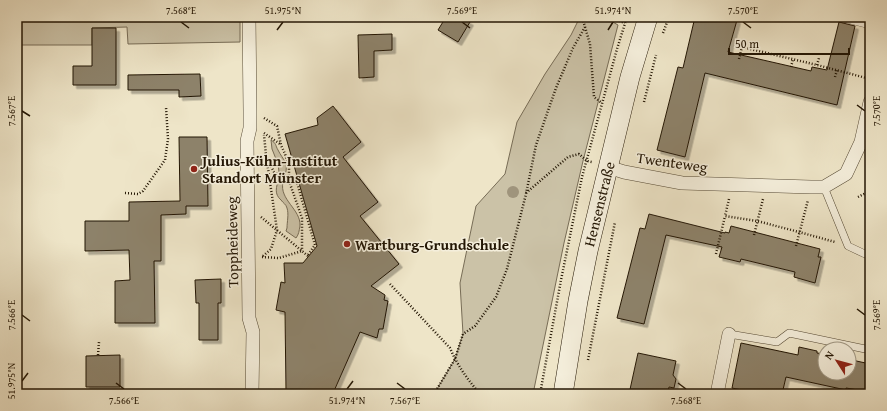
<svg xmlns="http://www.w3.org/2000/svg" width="887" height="411" font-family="'Gentium Book Plus',serif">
<defs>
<filter id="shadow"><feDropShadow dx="3.5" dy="3.5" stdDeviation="0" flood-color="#0004"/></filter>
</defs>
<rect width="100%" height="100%" fill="#eee5c8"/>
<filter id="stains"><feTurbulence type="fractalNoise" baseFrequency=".005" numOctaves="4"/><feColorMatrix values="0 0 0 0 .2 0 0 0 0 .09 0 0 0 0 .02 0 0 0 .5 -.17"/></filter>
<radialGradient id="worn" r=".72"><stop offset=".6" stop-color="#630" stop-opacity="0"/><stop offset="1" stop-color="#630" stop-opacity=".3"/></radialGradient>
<path fill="#cbc2a7" stroke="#776c56" d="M 17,17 L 240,17 L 240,42 L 128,44 L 127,27 L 92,28 L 92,45 L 17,45 Z
M 580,17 L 604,17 L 618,25 L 583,161 L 564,243 L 533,394 L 434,394 L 455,359 L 463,334 L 460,283 L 476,206 L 505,174 L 517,122 L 545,74 L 571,35 Z
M 271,140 C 277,144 275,145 278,150 C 283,160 289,163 285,175 L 279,172 L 278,164 L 272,149 Z
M 279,179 L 283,182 C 279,200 301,209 300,226 C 299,231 299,234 296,238 L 286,231 L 287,228 C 287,222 289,214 287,208 C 286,204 283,203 281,200 C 274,194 276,187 279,179 Z"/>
<path fill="#8d826a" stroke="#231604" filter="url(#shadow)" d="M 446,17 L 461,17 L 470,22 L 458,42 L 438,30 Z
M 695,17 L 725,17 L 737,20 L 728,52 L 811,71 L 812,67 L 827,70 L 839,22 L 855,26 L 837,105 L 705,73 L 685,157 L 657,150 L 678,67 L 683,68 Z
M 92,28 L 116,28 L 116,85 L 73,85 L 73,66 L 92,66 Z
M 392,34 L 392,50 L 374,51 L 374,77 L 359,78 L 358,35 Z
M 200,74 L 201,96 L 179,97 L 179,90 L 128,90 L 128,75 Z
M 333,106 L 361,142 L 343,157 L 378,202 L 360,216 L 399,264 L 371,286 L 385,295 L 384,300 L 388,301 L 383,329 L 379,329 L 377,338 L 360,332 L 334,391 L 286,391 L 285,312 L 276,310 L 281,282 L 285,283 L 284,263 L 303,263 L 317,246 L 285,134 L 318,125 L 317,118 Z
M 179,137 L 207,137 L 208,206 L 186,206 L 186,214 L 161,215 L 161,261 L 154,261 L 155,323 L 115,323 L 115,281 L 130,280 L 129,250 L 85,251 L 85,221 L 129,221 L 129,202 L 180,201 Z
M 649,214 L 725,233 L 725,232 L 729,233 L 731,226 L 820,249 L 818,257 L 821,257 L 815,283 L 794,277 L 795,272 L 741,259 L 740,262 L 719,257 L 722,247 L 666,235 L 644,324 L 617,318 L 640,228 L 645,229 Z
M 221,279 L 221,303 L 218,303 L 218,340 L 199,340 L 199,303 L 196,303 L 195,280 Z
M 741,343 L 798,355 L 799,347 L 817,351 L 817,353 L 825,354 L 825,373 L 849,373 L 849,361 L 852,362 L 852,360 L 870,364 L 870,391 L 864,390 L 864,391 L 846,388 L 846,390 L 786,377 L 782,394 L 761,394 L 732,388 Z
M 638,353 L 676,361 L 673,375 L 676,379 L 674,388 L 669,387 L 668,392 L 667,392 L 667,394 L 629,394 Z
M 120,355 L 120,387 L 86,387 L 86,356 Z"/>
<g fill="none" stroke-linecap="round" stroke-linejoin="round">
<defs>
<path id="service" d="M 839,17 L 870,25
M 824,187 L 848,246 L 865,254 L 870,255
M 729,334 L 777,342 L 789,333 L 870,350"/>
<path id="minor" d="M 249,17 L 250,111 L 250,128 L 247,141 L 249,318 L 253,332 L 252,394
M 608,167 L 624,172 L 682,183 L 811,187 L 824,187 L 846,174 L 861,142 L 870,102
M 717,394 L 729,334"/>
<path id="secondary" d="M 563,394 L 578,301 L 588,251 L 630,77 L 648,17"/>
</defs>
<use href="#service" stroke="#564a35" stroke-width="8"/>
<use href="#minor" stroke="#564a35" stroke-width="14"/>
<use href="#secondary" stroke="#231604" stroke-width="20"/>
<path stroke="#231604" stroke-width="2.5" stroke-dasharray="1 2" stroke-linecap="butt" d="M 611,17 L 617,20 L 625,23
M 585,27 L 590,44 L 594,97 L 602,103
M 663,33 L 669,17
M 739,59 L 742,47 L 817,65 L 870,79
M 817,65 L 819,58
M 791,67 L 793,59
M 835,77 L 837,70
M 644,102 L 656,55
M 264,118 L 277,126 L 281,145 L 285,154 L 289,167 L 289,181 L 296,179 L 315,245 L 308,255
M 264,133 L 280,144
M 267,158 L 274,172 L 289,181 L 302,218 L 302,251
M 125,193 L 138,194 L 143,191 L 165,160 L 168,139 L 166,107
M 526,193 L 568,157 L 579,154 L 587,161 L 592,162
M 858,197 L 870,191
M 729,199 L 725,216 L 757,221 L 799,232 L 835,242
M 261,217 L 308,256
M 754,235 L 763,199
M 796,246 L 808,200
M 716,254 L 725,216
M 263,256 L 271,249 L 277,230 L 266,155 L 264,135
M 262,257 L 279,258 L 302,251
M 390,284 L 450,348 C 457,365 468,380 480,394
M 98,355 L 99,342
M 588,360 L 615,222
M 434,394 L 455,359 L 463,334 L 475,326 L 496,297 L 507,269 L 526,194 L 536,145 L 556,88 L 573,48 L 585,27 L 582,17
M 540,394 L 561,280 L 582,177 L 617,49 L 627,17"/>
<use href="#service" stroke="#f4eedb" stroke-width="7"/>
<use href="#minor" stroke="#f4eedb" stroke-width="13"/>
<use href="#secondary" stroke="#f4eedb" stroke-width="19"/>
</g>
<circle fill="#9f947c" cx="513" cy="192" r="6"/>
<path fill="none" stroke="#231604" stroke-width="1.5" d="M 181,22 L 189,28M 462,22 L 470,28M 743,22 L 751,28M 277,30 L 283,22M 608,30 L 613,22M 857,105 L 865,111M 22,111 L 30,116M 857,309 L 865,315M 22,315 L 30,321M 22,381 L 28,373M 116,383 L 124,389M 397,383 L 405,389M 678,383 L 686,389M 347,389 L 353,381"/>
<g fill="#8f2418" stroke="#f4eedb" stroke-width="1.5">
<circle cx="194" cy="169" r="4"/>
<circle cx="347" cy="244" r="4"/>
</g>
<g text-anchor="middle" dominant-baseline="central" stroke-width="3" stroke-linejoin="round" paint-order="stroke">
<g font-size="15" font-weight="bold" fill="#231604" stroke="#f4eedb" text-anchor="start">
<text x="202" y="160">Julius-Kühn-Institut<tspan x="202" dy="17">Standort Münster</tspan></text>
<text x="355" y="244">Wartburg-Grundschule</text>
</g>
<g font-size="15" fill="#231604" stroke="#f4eedb">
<text transform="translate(672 162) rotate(8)">Twenteweg</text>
<text transform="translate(599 204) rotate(-76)">Hensenstraße</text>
<text transform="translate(232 242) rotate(-91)">Toppheideweg</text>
</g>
</g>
<rect width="887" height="411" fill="none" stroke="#eee5c8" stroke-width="44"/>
<g transform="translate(837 361) rotate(306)"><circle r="19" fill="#f4eedb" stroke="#a09885"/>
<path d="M0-3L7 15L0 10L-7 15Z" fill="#8f2418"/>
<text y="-6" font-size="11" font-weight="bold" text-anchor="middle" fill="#231604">N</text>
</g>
<path d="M729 48v6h120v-6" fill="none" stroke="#231604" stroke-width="2"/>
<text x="735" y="48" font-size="12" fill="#231604" stroke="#f4eedb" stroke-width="3" paint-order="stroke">50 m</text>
<rect x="22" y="22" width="843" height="367" fill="none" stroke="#231604" stroke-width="1.5"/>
<g font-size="10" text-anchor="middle" fill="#231604">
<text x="181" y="14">7.568°E</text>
<text x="283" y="14">51.975°N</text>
<text x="462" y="14">7.569°E</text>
<text x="613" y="14">51.974°N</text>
<text x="743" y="14">7.570°E</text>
<text transform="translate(11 111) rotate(-90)" y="4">7.567°E</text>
<text transform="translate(876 111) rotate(-90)" y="4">7.570°E</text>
<text transform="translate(11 315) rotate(-90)" y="4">7.566°E</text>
<text transform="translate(876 315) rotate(-90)" y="4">7.569°E</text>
<text transform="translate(11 381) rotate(-90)" y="4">51.975°N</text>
<text x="124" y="404">7.566°E</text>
<text x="347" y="404">51.974°N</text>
<text x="405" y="404">7.567°E</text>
<text x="686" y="404">7.568°E</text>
</g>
<rect width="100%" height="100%" filter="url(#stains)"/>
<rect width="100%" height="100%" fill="url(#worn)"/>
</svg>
